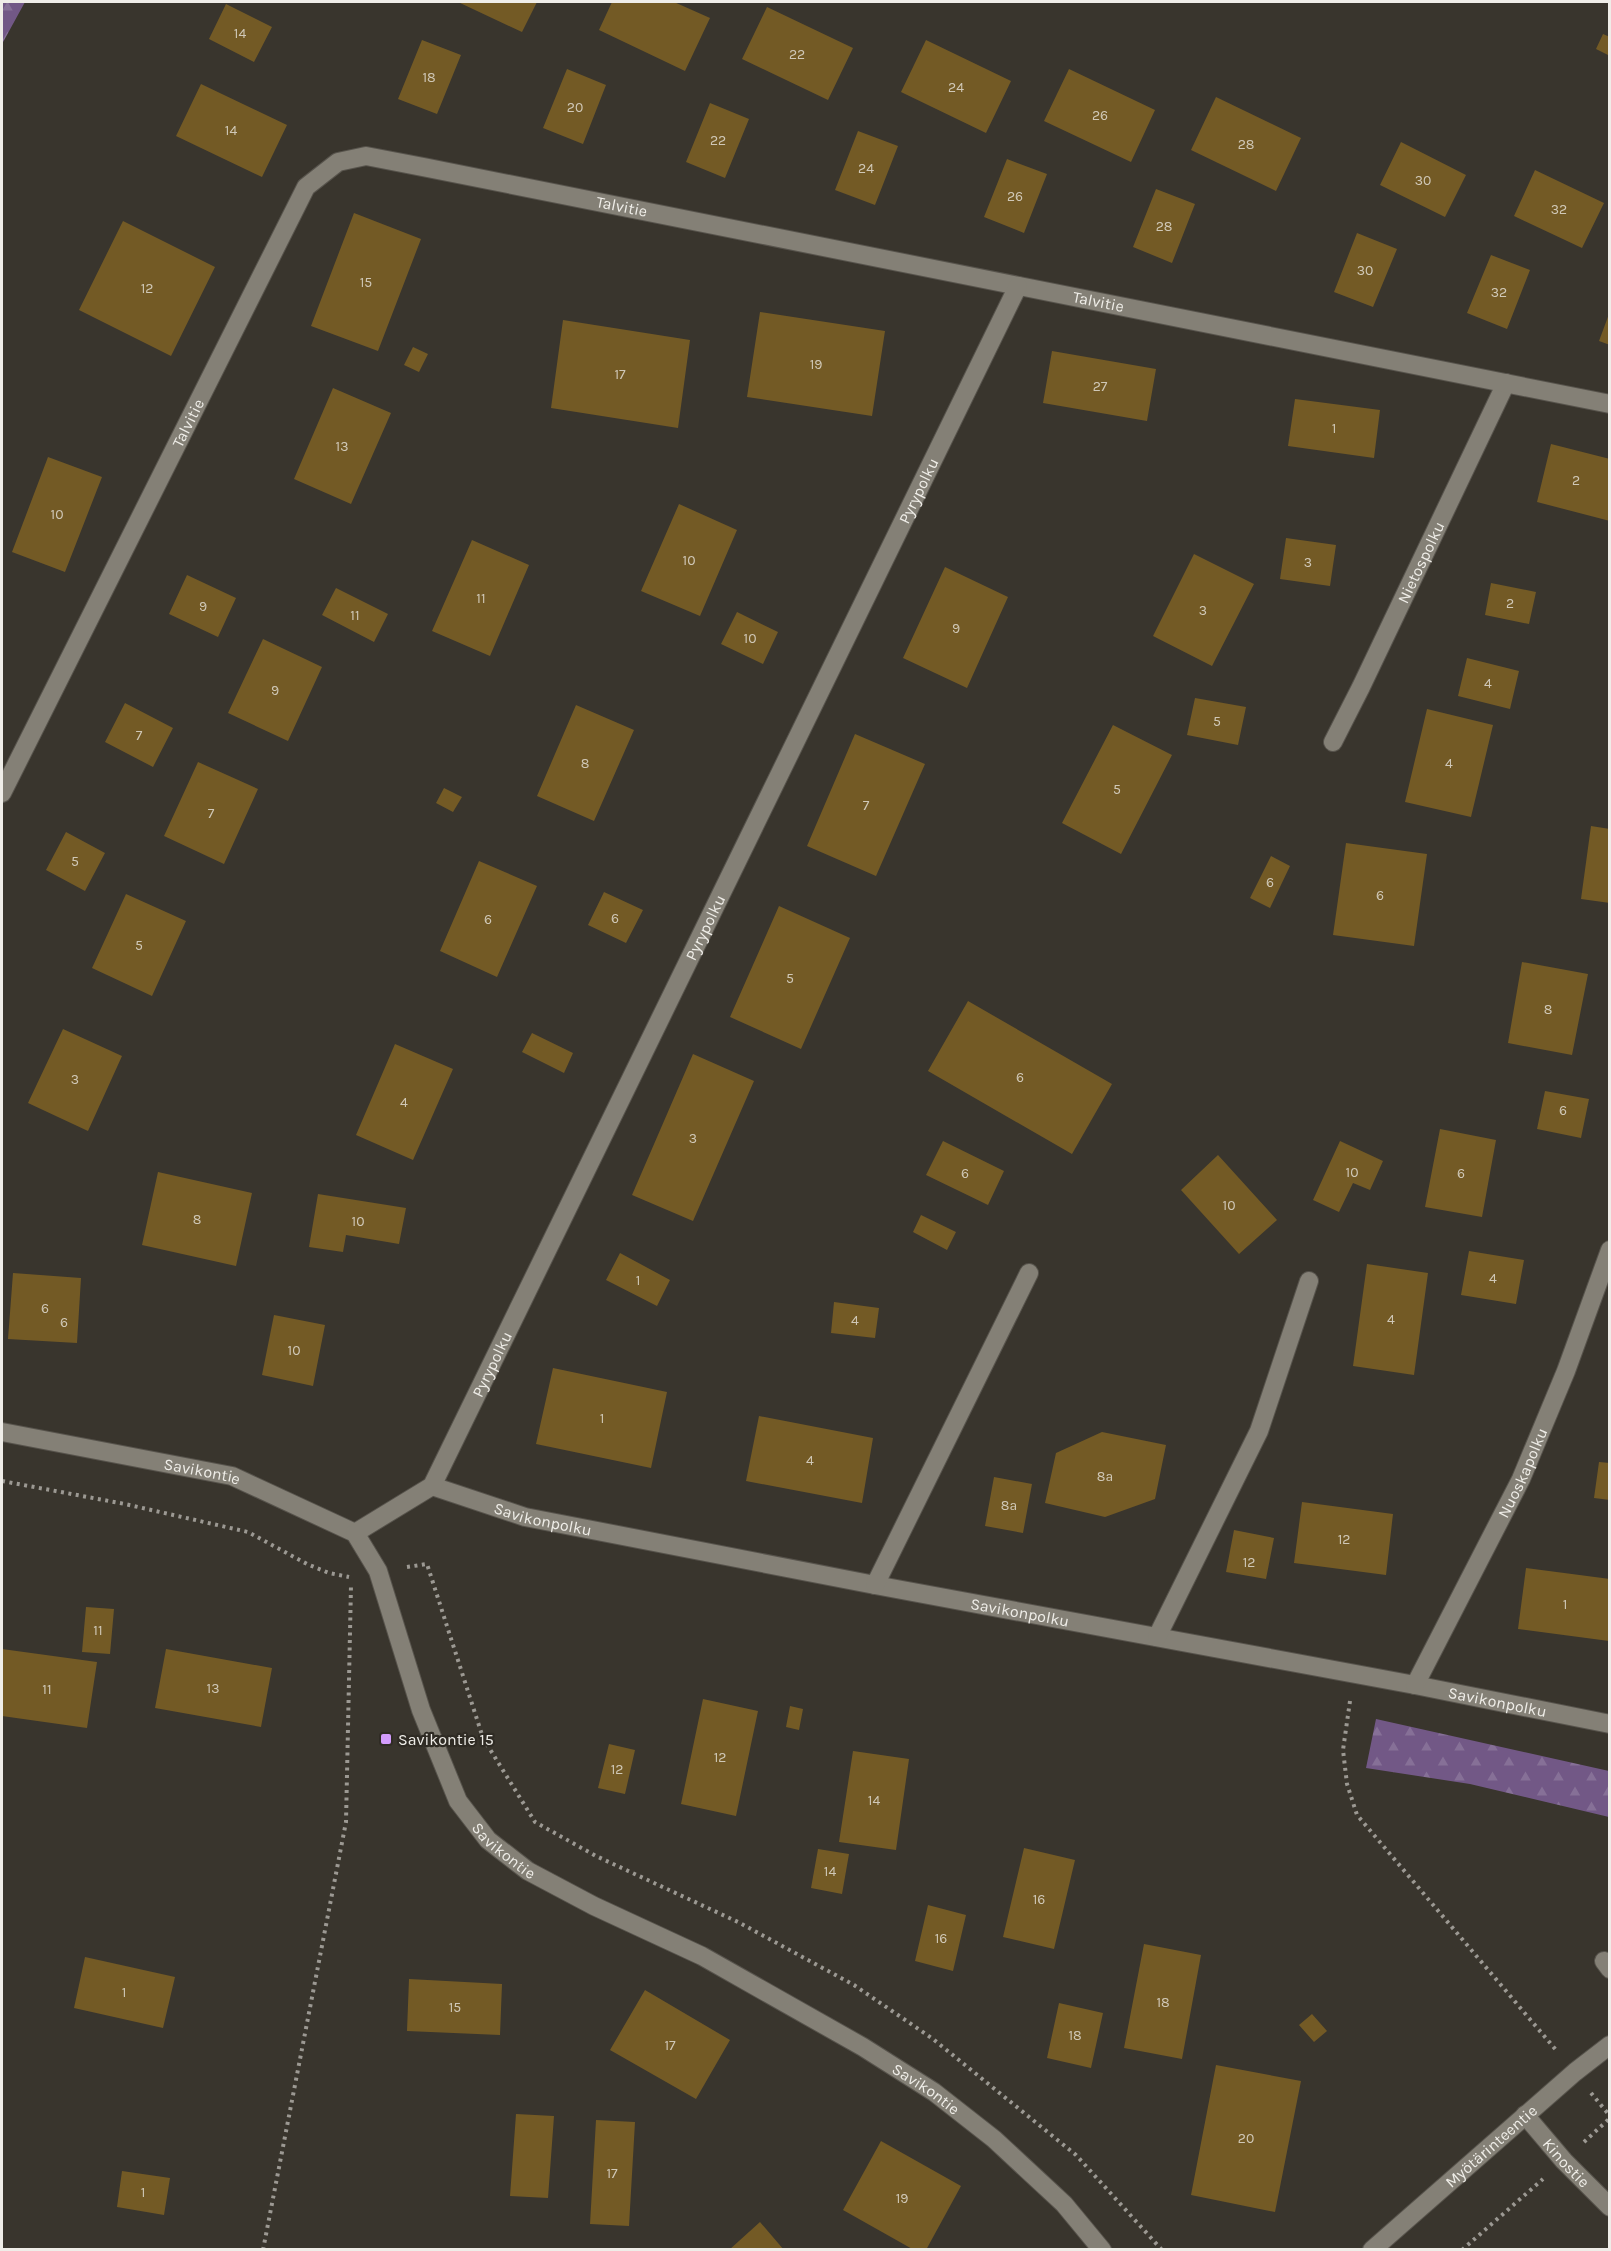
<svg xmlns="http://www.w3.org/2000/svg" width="1611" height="2251" font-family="Karla,sans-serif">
<defs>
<pattern id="forest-firs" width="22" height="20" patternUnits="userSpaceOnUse" patternTransform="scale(1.5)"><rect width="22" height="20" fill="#725886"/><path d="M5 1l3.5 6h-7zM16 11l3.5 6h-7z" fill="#867097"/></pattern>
</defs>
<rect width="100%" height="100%" fill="#39352d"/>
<path fill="url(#forest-firs)" d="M 2,2 L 25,2 L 2,44 Z
M 1376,1719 L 1609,1771 L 1609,1817 L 1470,1784 L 1366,1768 Z"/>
<path fill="#735a25" d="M 458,2 L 537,2 L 522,32 Z
M 612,2 L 674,2 L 710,18 L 685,71 L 599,30 Z
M 226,4 L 272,27 L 254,62 L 209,39 Z
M 767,7 L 853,48 L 828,100 L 742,59 Z
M 1603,34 L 1610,37 L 1610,56 L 1596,49 Z
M 422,40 L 461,55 L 437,114 L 398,99 Z
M 926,40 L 1011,81 L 986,133 L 901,92 Z
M 567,69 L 606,85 L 583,144 L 543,128 Z
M 1069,69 L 1155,110 L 1131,162 L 1044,121 Z
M 201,84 L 287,125 L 262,177 L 176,136 Z
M 1216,97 L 1301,138 L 1276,191 L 1191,150 Z
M 710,103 L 749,119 L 725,178 L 686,162 Z
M 858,131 L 898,146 L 875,205 L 835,190 Z
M 1401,142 L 1466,175 L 1445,217 L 1380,185 Z
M 1007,159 L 1047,174 L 1024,233 L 984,217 Z
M 1535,170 L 1604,203 L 1582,248 L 1514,216 Z
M 1156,189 L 1195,204 L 1172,263 L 1133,247 Z
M 354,213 L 421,239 L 378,351 L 311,326 Z
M 123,221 L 215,267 L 171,356 L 79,310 Z
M 1357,233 L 1397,249 L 1373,307 L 1334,292 Z
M 1491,255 L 1530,270 L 1507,329 L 1467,313 Z
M 760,312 L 885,331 L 872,416 L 747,397 Z
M 1609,314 L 1610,314 L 1610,345 L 1599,341 Z
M 563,320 L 690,340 L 678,428 L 551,408 Z
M 413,347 L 428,354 L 419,372 L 404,365 Z
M 1052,351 L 1156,369 L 1147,421 L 1043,403 Z
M 333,388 L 391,413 L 351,504 L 294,479 Z
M 1295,399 L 1380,410 L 1374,458 L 1288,446 Z
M 1551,444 L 1610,459 L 1610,521 L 1537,502 Z
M 48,457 L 102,477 L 65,572 L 12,552 Z
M 679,504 L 737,530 L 700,616 L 641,591 Z
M 1286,538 L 1336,545 L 1330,586 L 1280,579 Z
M 472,540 L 529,565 L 490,656 L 432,631 Z
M 1194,554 L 1254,584 L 1212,666 L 1153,636 Z
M 945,567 L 1008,597 L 967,688 L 903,658 Z
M 187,575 L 236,598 L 218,637 L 169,614 Z
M 1491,583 L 1536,592 L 1529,624 L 1485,615 Z
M 336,588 L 388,614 L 374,642 L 322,615 Z
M 737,612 L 778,632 L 763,664 L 721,644 Z
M 263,639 L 322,667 L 288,741 L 228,713 Z
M 1467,658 L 1519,671 L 1510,709 L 1458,696 Z
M 1195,698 L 1246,707 L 1238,745 L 1187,735 Z
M 125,703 L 173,728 L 153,767 L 105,742 Z
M 576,705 L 634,730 L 594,821 L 537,796 Z
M 1427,709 L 1493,725 L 1471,817 L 1405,802 Z
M 1113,725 L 1172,755 L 1121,854 L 1062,823 Z
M 855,734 L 925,764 L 876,876 L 807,846 Z
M 198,762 L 258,789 L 224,864 L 164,836 Z
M 444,788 L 462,797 L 453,812 L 436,803 Z
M 1591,826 L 1610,829 L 1610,903 L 1581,899 Z
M 66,832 L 105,853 L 85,891 L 46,870 Z
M 1346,843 L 1427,854 L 1414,946 L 1333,935 Z
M 1271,856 L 1290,866 L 1270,908 L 1250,898 Z
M 479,861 L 537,886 L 497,977 L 440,951 Z
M 604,892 L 643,910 L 626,943 L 588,925 Z
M 126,894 L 186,921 L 152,996 L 92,968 Z
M 779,906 L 850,938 L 801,1049 L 730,1017 Z
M 1522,962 L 1588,974 L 1572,1055 L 1508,1043 Z
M 968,1001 L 1112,1084 L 1072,1154 L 928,1071 Z
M 63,1029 L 122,1056 L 88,1131 L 28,1103 Z
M 532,1033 L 573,1053 L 564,1073 L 522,1052 Z
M 395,1044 L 453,1069 L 413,1160 L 356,1135 Z
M 693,1054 L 754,1081 L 693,1221 L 632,1195 Z
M 1545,1091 L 1589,1099 L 1581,1138 L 1537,1129 Z
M 1440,1129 L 1496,1140 L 1482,1217 L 1425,1207 Z
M 943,1141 L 1004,1171 L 988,1205 L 926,1175 Z
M 1340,1141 L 1383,1161 L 1370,1190 L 1353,1183 L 1339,1212 L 1313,1200 Z
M 1218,1155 L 1277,1220 L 1239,1254 L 1181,1190 Z
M 158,1172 L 252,1193 L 236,1266 L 142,1245 Z
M 318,1194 L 406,1208 L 399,1244 L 346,1235 L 343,1252 L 309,1247 Z
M 921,1215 L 956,1232 L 947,1250 L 913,1232 Z
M 1469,1251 L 1524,1260 L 1516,1304 L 1461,1295 Z
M 620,1253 L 670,1280 L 657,1306 L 606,1280 Z
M 1367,1264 L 1428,1273 L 1414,1375 L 1353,1366 Z
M 13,1273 L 81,1278 L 77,1343 L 8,1339 Z
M 834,1302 L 879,1308 L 875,1338 L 831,1333 Z
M 274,1315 L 325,1325 L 313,1386 L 262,1375 Z
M 553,1368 L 667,1392 L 651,1468 L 536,1444 Z
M 759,1416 L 873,1438 L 862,1503 L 746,1481 Z
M 1102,1432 L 1166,1445 L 1155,1499 L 1105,1517 L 1045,1503 L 1056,1453 Z
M 1599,1462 L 1610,1463 L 1610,1500 L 1594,1498 Z
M 994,1477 L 1032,1484 L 1023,1533 L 985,1526 Z
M 1302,1502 L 1393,1514 L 1386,1575 L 1294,1563 Z
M 1234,1530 L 1274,1538 L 1266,1579 L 1226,1572 Z
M 1526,1568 L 1610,1579 L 1609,1641 L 1518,1629 Z
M 86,1607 L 114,1609 L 110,1654 L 82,1652 Z
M 2,1649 L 97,1662 L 87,1728 L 2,1716 Z
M 166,1649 L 272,1668 L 261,1727 L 155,1708 Z
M 703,1699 L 758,1711 L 736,1816 L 681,1804 Z
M 790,1706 L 803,1709 L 799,1730 L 786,1727 Z
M 609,1744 L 635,1750 L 625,1794 L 598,1788 Z
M 853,1751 L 909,1759 L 896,1850 L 839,1842 Z
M 1024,1848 L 1075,1860 L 1054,1949 L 1003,1937 Z
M 818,1849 L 849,1854 L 842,1894 L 811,1888 Z
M 928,1905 L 966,1915 L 953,1971 L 915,1961 Z
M 1144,1944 L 1201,1955 L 1182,2059 L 1124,2048 Z
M 85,1957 L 175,1977 L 163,2028 L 74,2008 Z
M 409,1979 L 502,1984 L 500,2035 L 407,2031 Z
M 645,1990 L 730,2040 L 696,2099 L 610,2050 Z
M 1059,2003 L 1103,2013 L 1091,2068 L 1047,2058 Z
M 1312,2014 L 1327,2031 L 1314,2042 L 1299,2025 Z
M 1216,2065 L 1301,2081 L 1275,2212 L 1191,2195 Z
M 516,2114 L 554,2116 L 548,2198 L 510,2196 Z
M 596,2120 L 635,2122 L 629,2226 L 590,2224 Z
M 881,2141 L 961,2186 L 926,2250 L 914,2250 L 843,2210 Z
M 122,2171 L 170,2178 L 164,2215 L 117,2207 Z
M 760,2222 L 784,2250 L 729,2250 Z"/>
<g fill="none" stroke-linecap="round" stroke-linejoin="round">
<defs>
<g id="minor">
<path id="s1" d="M 1333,742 L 1361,687 L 1506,383"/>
<path id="s2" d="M 2,793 L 306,187 L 338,162 L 366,156 C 781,236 1195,321 1610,404"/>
<path id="s3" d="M 2,1432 L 232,1476 L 355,1533 L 378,1571 L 421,1710 L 458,1801 L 488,1840 L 528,1871 L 594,1906 L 702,1956 L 863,2047 L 934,2092 L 994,2139 L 1064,2204 L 1102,2250"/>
<path id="s4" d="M 432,1486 L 525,1517 L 875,1585 L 1415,1685 L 1610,1724"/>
<path id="s5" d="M 355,1533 L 432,1486 L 1018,286"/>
<path d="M 875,1585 L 1029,1273"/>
<path d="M 1157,1637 L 1259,1431 L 1309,1281"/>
<path id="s6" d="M 1415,1685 L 1521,1479 L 1566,1371 L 1610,1250"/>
<path d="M 1604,1961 L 1610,1969"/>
<path id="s7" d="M 1525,2115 L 1564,2161 L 1610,2207"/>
<path id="s8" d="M 1372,2250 L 1575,2072 L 1610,2045"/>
</g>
</defs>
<use href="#minor" stroke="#57534c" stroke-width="20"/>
<path stroke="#9c9993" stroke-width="4" stroke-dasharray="3 4.5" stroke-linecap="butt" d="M 2,1481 L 125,1504 L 248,1532 L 307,1564 L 329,1573 L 349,1577
M 407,1567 L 427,1564 L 483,1738 L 535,1822 L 596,1856 L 738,1922 L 854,1985 L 933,2039 L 1076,2155 L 1162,2250
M 1350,1701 L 1343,1750 L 1347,1784 L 1357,1815 L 1556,2050
M 1591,2093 L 1610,2116
M 1584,2142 L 1610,2118
M 263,2250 L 346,1822 L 351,1585
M 1462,2250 L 1543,2179"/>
<use href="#minor" stroke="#848076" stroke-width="18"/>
</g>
<rect fill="#d39cfc" stroke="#2f2b24" stroke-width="2" x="380" y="1733" width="12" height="12" rx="3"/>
<g text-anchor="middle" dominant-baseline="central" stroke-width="4.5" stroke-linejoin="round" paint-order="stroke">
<g font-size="14" fill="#d0c8b7">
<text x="240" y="33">14</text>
<text x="797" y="54">22</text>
<text x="429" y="77">18</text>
<text x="956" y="87">24</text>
<text x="575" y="107">20</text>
<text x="1100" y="115">26</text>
<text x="231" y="130">14</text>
<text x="718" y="140">22</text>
<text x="1246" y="144">28</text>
<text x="866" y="168">24</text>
<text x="1423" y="180">30</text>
<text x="1015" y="196">26</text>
<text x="1559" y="209">32</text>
<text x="1164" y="226">28</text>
<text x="1365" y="270">30</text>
<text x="366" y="282">15</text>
<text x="147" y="288">12</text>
<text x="1499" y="292">32</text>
<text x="816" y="364">19</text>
<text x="620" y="374">17</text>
<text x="1100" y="386">27</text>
<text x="1334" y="428">1</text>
<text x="342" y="446">13</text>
<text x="1576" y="480">2</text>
<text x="57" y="514">10</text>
<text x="689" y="560">10</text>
<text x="1308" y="562">3</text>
<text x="481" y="598">11</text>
<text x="1510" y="603">2</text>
<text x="203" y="606">9</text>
<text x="1203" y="610">3</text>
<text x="355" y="615">11</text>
<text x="956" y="628">9</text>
<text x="750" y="638">10</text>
<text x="1488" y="683">4</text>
<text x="275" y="690">9</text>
<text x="1217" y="721">5</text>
<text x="139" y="735">7</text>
<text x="585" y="763">8</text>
<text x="1449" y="763">4</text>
<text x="1117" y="789">5</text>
<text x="866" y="805">7</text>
<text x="211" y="813">7</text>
<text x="75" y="861">5</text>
<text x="1270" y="882">6</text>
<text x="1380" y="895">6</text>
<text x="615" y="918">6</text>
<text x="488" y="919">6</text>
<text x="139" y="945">5</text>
<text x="790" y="978">5</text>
<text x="1548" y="1009">8</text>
<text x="1020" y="1077">6</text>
<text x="75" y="1079">3</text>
<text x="404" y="1102">4</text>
<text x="1563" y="1110">6</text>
<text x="693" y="1138">3</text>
<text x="1352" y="1172">10</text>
<text x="965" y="1173">6</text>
<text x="1461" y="1173">6</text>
<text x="1229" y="1205">10</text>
<text x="197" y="1219">8</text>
<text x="358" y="1221">10</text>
<text x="1493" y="1278">4</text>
<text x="638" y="1280">1</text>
<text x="45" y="1308">6</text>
<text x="1391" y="1319">4</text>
<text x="855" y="1320">4</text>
<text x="64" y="1322">6</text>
<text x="294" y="1350">10</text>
<text x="602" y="1418">1</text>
<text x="810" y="1460">4</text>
<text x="1105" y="1476">8a</text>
<text x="1009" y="1505">8a</text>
<text x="1344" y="1539">12</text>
<text x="1249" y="1562">12</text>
<text x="1565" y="1604">1</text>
<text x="98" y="1630">11</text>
<text x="213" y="1688">13</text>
<text x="47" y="1689">11</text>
<text x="720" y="1757">12</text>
<text x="617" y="1769">12</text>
<text x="874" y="1800">14</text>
<text x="830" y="1871">14</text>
<text x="1039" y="1899">16</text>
<text x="941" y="1938">16</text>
<text x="124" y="1992">1</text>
<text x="1163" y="2002">18</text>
<text x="455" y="2007">15</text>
<text x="1075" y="2035">18</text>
<text x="670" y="2045">17</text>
<text x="1246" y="2138">20</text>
<text x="612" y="2173">17</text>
<text x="143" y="2192">1</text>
<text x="902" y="2198">19</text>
</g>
<g font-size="16" fill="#efede8" stroke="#2f2b24">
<text stroke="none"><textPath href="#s2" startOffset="1008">Talvitie</textPath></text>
<text stroke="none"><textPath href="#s2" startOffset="1494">Talvitie</textPath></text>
<text stroke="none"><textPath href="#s2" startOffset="414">Talvitie</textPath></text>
<text stroke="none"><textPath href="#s5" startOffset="1198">Pyrypolku</textPath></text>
<text stroke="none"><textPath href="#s1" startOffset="200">Nietospolku</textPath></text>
<text stroke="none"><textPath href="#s5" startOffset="712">Pyrypolku</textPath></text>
<text stroke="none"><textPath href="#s5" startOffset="226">Pyrypolku</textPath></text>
<text stroke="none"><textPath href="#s3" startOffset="204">Savikontie</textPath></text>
<text stroke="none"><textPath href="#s6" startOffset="238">Nuoskapolku</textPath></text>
<text stroke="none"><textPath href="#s4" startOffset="116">Savikonpolku</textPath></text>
<text stroke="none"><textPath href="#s4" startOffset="602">Savikonpolku</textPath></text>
<text stroke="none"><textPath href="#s4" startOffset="1088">Savikonpolku</textPath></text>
<text stroke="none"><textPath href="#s3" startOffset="726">Savikontie</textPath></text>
<text stroke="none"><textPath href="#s3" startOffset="1212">Savikontie</textPath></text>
<text stroke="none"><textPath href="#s8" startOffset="158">Myötärinteentie</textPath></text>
<text stroke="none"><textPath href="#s7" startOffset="63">Kinostie</textPath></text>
</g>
<g font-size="16" fill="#efede8" stroke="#2f2b24" text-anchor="start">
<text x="398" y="1739">Savikontie 15</text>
</g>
</g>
<rect width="1611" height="2251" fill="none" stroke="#efede8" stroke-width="6"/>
</svg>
